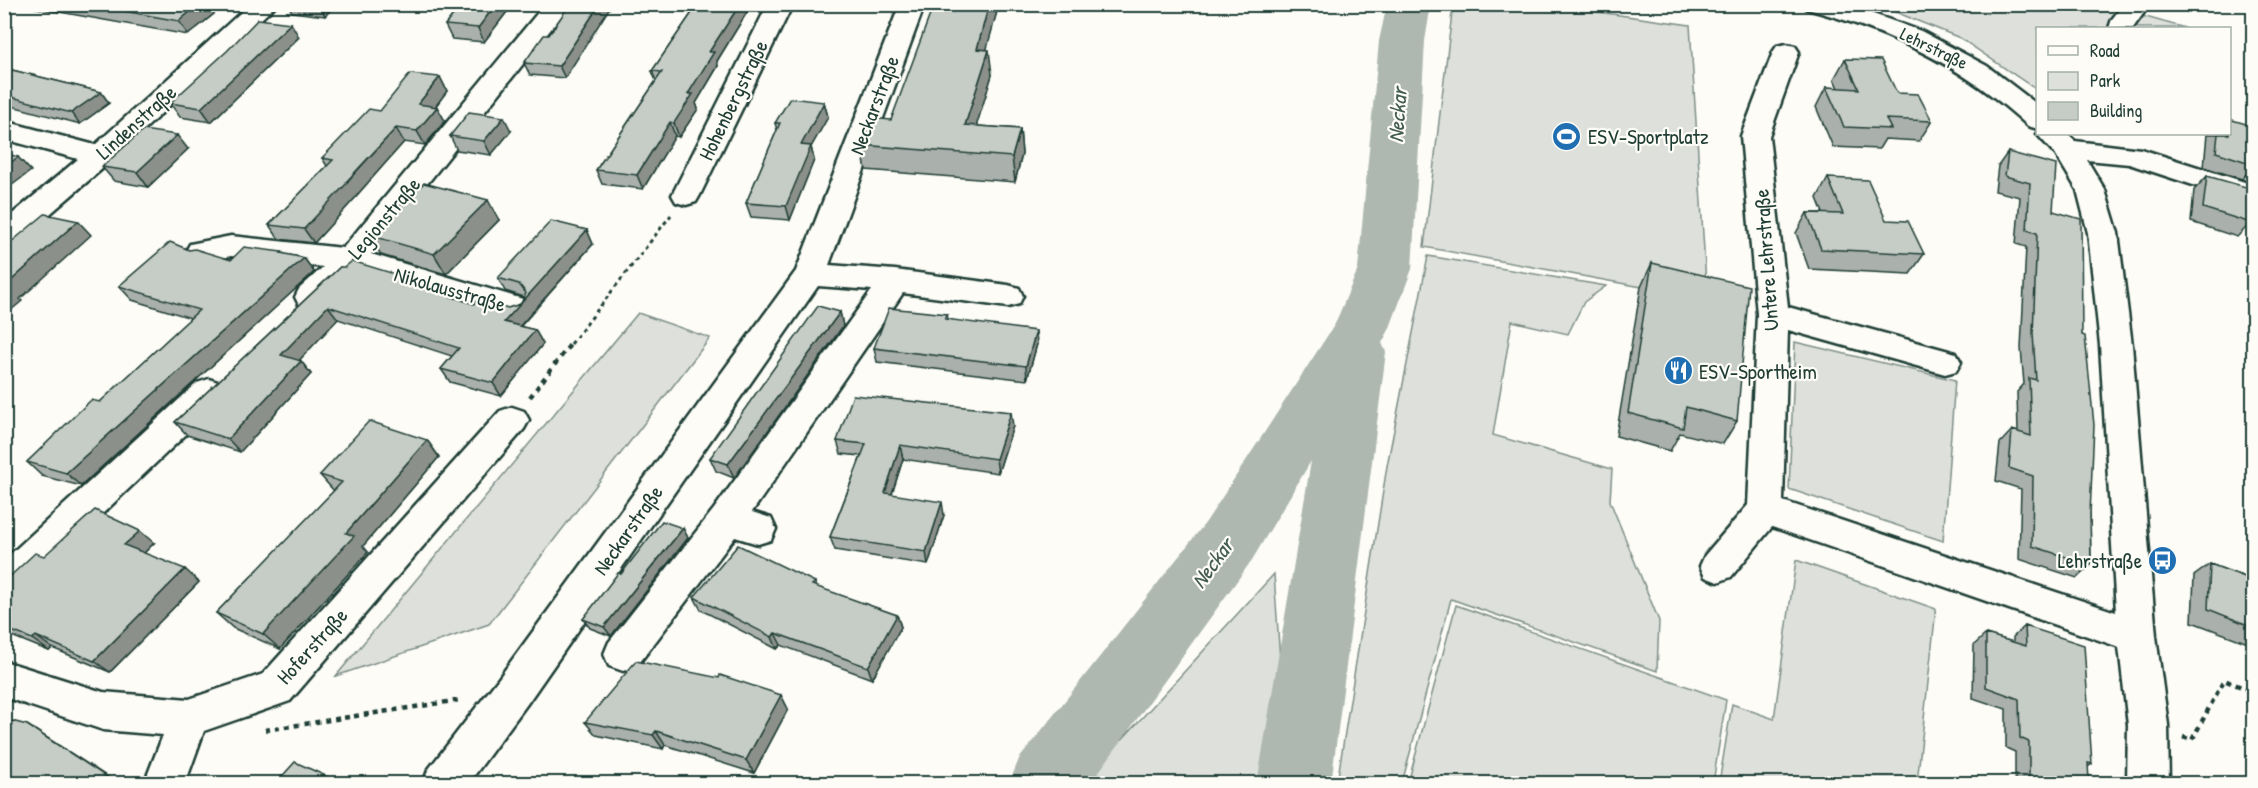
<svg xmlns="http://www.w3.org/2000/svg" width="2258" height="788" font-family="'Patrick Hand',sans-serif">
<rect width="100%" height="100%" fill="#fdfcf7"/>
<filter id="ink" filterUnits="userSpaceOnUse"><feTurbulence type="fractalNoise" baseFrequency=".0167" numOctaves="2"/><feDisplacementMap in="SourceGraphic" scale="12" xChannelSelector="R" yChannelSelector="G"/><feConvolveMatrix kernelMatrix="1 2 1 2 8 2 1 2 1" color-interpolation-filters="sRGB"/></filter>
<g filter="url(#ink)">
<path fill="#dde0db" stroke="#7e8e88" stroke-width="1.5" d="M 1453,5 L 1548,5 L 1690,25 L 1707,299 L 1424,247 Z
M 1878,5 L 2103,5 L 2185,28 L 2038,28 L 2037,90 L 1960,38 Z
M 1428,256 L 1606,286 L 1584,302 L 1568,334 L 1512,321 L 1493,435 L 1612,469 L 1610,501 L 1659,621 L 1657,671 L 1451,599 L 1402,783 L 1337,783 L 1387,466 Z
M 638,313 L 710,338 L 489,624 L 336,676 Z
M 1795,342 L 1955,380 L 1943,541 L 1789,489 Z
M 1796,560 L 1936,609 L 1917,783 L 1719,783 L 1732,704 L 1774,719 Z
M 1274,574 L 1282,689 L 1269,783 L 1082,783 Z
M 1456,605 L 1726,700 L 1713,783 L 1408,783 Z"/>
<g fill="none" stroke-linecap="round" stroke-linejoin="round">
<path fill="#aeb8b1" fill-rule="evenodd" d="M 1387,4 L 1431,4 L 1425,41 L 1412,269 L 1389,330 L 1382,343 L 1386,352 L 1331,784 L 1257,784 L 1311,461 L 1252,560 L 1090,784 L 1009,784 L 1019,759 L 1206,522 L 1335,324 L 1358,269 L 1379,41 Z"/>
<defs>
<path id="minor" d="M 250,4 L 277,4 L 110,162 L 14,245 L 4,248 L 4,221 L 78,159 L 4,139 L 4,121 L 95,145 Z
M 545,4 L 571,4 L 371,254 L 526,300 L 531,308 L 526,316 L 515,319 L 356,271 C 339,287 323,312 299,305 L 295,297 L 299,289 L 323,267 L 231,256 L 201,262 L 190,258 L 186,251 L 190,244 L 231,236 L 343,248 Z
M 768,4 L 793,4 L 700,195 L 696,202 L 686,205 L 676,202 L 672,195 Z
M 900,4 L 925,4 L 829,265 L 895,270 L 1008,285 L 1019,288 L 1023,296 L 1019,304 L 1008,307 L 903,293 L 752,512 L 771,518 L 776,529 L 771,540 L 758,544 L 735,537 L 637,666 L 623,671 L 609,666 L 604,654 L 609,642 L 714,509 L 872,290 L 818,286 L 527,704 L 468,784 L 423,784 L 428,770 L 499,678 L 796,271 Z
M 1804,4 L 1845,4 L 1921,31 L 1987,66 L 2038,105 L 2038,129 L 2028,126 C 1965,67 1891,31 1807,9 Z
M 2124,4 L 2150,4 L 2133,28 L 2109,28 L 2112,19 Z
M 1786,44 L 1795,46 L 1799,52 L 1769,136 L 1788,307 L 1956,353 L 1961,362 L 1956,371 L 1945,374 L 1788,330 L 1783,501 L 2116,612 L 2100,345 L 2088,233 L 2077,190 L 2056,155 L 2037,134 L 2067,134 L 2075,141 L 2141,149 L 2254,185 L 2254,205 L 2129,164 L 2087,160 L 2105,190 L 2118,233 L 2132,345 L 2156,636 L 2168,725 L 2169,784 L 2127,784 L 2128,725 L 2119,647 L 1772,527 L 1731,577 L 1718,582 L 1705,577 L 1700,566 L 1705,555 L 1748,505 L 1757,314 L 1741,136 L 1773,52 L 1777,46 Z
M 209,379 L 221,383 L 225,392 L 221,401 L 17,595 L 4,600 L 4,560 L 197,383 Z
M 512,407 L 524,411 L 529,420 L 524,429 L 290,701 L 204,731 L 185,784 L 144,784 L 163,735 L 103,730 L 4,697 L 4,661 L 103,692 L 189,699 L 263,674 L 500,411 Z"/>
</defs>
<use href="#minor" stroke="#1f3d34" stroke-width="5"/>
<path stroke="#1f3d34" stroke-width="3" stroke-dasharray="4 4" stroke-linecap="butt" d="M 571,344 L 671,215"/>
<path stroke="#1f3d34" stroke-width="4.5" stroke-dasharray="5 5" stroke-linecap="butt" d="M 530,397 L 572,342
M 265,730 L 460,700
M 2183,737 L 2192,740 L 2224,680 L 2254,692"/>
<use href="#minor" fill="#fdfcf7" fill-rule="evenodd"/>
</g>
<path fill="#aab0ab" stroke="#1f3d34" stroke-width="1.5" d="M 15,4 L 210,4 L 215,13 L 188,35 Z
M 288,4 L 336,4 L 325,16 L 292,12 Z
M 462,4 L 513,4 L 484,42 L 452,39 L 445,25 Z
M 698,4 L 752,4 L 717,61 L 718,66 L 696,103 L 698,109 L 679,137 L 675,136 L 643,189 L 602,184 L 596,170 L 656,81 L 652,71 Z
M 999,4 L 986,49 L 992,75 L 976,126 L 1020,129 L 1022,154 L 1015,182 L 866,170 L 861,145 L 891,120 Z
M 549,35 L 565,78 L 530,75 L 524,63 Z
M 299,37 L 211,122 L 180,117 L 170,103 Z
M 1845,59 L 1897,93 L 1932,121 L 1919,141 L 1885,139 L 1879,149 L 1833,147 L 1816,107 L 1826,87 L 1838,88 L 1834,79 Z
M 4,68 L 101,92 L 109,103 L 80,124 L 4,104 Z
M 440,77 L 447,91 L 435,107 L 437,107 L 445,121 L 425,145 L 404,142 L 357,195 L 357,196 L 314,243 L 279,239 L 269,225 L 327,166 L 322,158 L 380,111 Z
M 824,102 L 828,117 L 811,147 L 814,160 L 790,220 L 751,217 L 746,203 L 777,130 L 775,123 Z
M 2253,126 L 2253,166 L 2242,179 L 2204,167 L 2207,134 L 2229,134 Z
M 511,131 L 491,155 L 457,150 L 450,136 Z
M 188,149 L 148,187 L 114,181 L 102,167 Z
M 2008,152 L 2053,211 L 2082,335 L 2090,514 L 2091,565 L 2077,578 L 2019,559 L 2021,489 L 1996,481 L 2000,443 L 2012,430 L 2018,432 L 2017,392 L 2024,384 L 2021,348 L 2026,247 L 2016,244 L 2020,197 L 1995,191 L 1998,166 Z
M 2207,176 L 2251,223 L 2237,237 L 2191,222 L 2194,190 Z
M 1828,178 L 1886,220 L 1924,254 L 1910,274 L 1809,269 L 1796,233 L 1807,213 L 1823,213 L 1817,198 Z
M 499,220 L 446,274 L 381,255 L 369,235 Z
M 587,230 L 593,244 L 520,327 L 535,330 L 543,344 L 501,396 L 450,382 L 441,369 L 452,356 L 338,319 L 299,360 L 301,361 L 311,374 L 240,452 L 187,435 L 175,422 L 340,267 L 422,288 L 474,304 L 508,308 L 521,304 L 524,297 L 505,291 L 498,278 Z
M 189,250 L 231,260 L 282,252 L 284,254 L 304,258 L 314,272 L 81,486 L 42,476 L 27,462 L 100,402 L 191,318 L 132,300 L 119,286 Z
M 1652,263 L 1737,421 L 1723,444 L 1680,433 L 1670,451 L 1616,436 L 1641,287 Z
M 840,312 L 843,326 L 734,478 L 716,471 L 710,458 Z
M 947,314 L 948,319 L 1037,344 L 1027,380 L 877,362 L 874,348 Z
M 1013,426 L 998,473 L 903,459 L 892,494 L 944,515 L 928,565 L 835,550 L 830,537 L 861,456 L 841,454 L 837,441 Z
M 427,440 L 439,457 L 363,546 L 368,552 L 280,649 L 233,628 L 216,613 L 334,491 L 320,475 Z
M 683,528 L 688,538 L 611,636 L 590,628 L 583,619 Z
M 154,543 L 144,553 L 199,582 L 110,672 L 52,648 L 49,651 L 4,633 L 4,582 L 44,556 Z
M 2210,564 L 2253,580 L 2253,645 L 2192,622 L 2194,576 Z
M 815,582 L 816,587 L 897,615 L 901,627 L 872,679 L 781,645 L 777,649 L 701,610 L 694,597 Z
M 2025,626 L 2092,764 L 2088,767 L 2089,783 L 2015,783 L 2015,752 L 2006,748 L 2006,709 L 1973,698 L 1974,645 L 1986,634 L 2013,642 L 2013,637 Z
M 781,695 L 788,709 L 754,773 L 665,745 L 663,749 L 596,735 L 585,722 Z"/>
<path fill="#8b908b" stroke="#1f3d34" stroke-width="1.5" d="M 199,4 L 210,4 L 215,13 L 188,35 L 179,21 Z
M 319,4 L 336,4 L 325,16 Z
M 496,4 L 513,4 L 484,42 L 478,28 Z
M 600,4 L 612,4 L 565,78 L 559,66 Z
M 740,4 L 752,4 L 717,61 L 718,66 L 696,103 L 698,109 L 679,137 L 674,123 L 709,52 Z
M 989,4 L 999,4 L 980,74 L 977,49 Z
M 291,23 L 299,37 L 211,122 L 201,108 Z
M 989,50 L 992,75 L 969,150 L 965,125 Z
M 440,77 L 447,91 L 426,119 L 418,104 Z
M 101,92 L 109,103 L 80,124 L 71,113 Z
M 824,102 L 828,117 L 811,147 L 814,160 L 790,220 L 786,206 L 801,145 Z
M 437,107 L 445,121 L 425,145 L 417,131 Z
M 504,117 L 511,131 L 491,155 L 484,141 Z
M 670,122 L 675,136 L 643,189 L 637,175 Z
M 396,128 L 404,142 L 357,195 L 357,196 L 314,243 L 304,229 Z
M 1020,129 L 1022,154 L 1015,182 L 1012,157 Z
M 177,135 L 188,149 L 148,187 L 137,172 Z
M 18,157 L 31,171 L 4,191 L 4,167 Z
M 488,200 L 499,220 L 446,274 L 434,254 Z
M 78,221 L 91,235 L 20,299 L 22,301 L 4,316 L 4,287 Z
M 587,230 L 593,244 L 511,336 L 504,322 Z
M 304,258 L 314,272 L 81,486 L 66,473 Z
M 418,281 L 426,295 L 414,285 Z
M 328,306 L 338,319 L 292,368 L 281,355 Z
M 840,312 L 843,326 L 734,478 L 728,464 Z
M 535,330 L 543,344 L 501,396 L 493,383 Z
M 1036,331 L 1037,344 L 1027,380 L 1026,366 Z
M 301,361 L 311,374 L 240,452 L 228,439 Z
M 1011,412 L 1013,426 L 998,473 L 996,459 Z
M 427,440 L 439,457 L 363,546 L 368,552 L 280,649 L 263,634 L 346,533 Z
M 900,445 L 903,459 L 888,506 L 885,493 Z
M 942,502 L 944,515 L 928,565 L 926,552 Z
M 683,528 L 688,538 L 611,636 L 604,627 Z
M 140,531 L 154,543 L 139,558 L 124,545 Z
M 4,546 L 11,551 L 4,557 Z
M 185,569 L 199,582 L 110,672 L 94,661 Z
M 897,615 L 901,627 L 872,679 L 868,667 Z
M 775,633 L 781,645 L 777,649 L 772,637 Z
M 36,636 L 52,648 L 49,651 L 32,639 Z
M 781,695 L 788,709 L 754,773 L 746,760 Z
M 27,725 L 49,739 L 117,783 L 116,783 Z
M 656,731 L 665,745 L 663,749 L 653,735 Z"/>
<path fill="#c6cdc7" stroke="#1f3d34" stroke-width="1.5" d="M 85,4 L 199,4 L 179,21 Z
M 462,4 L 496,4 L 478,28 L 445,25 Z
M 570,4 L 600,4 L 559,66 L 524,63 L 544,35 L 549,35 Z
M 698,4 L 740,4 L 709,52 L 714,52 L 688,94 L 693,94 L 674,123 L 670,122 L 637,175 L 596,170 L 662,72 L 652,71 Z
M 934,4 L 989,4 L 977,49 L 989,50 L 965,125 L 1020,129 L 1012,157 L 861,145 L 871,118 L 891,120 Z
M 258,19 L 291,23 L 201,108 L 170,103 L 227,51 Z
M 1845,59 L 1881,60 L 1897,93 L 1918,94 L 1932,121 L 1886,119 L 1891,129 L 1844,127 L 1826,87 L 1859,89 Z
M 4,68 L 101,92 L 71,113 L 4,95 Z
M 410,74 L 440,77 L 418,104 L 437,107 L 417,131 L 396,128 L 346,182 L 348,182 L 304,229 L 269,225 L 333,160 L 322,158 L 369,109 L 380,111 Z
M 790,98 L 824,102 L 801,145 L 811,146 L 786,206 L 746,203 L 780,123 L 775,123 Z
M 469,112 L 504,117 L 484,141 L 450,136 Z
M 2229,119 L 2253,126 L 2253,164 L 2216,152 L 2218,134 L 2229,134 Z
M 143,130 L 177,135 L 137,172 L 102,167 Z
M 2008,152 L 2056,165 L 2053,211 L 2081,219 L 2082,335 L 2085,336 L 2094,425 L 2090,514 L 2091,565 L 2032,546 L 2033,476 L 2009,468 L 2012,430 L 2031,436 L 2029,378 L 2036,380 L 2033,334 L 2037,233 L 2027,230 L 2030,183 L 2005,176 Z
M 4,153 L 18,157 L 4,167 Z
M 2207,176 L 2253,189 L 2251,223 L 2203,208 Z
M 1828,178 L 1868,180 L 1886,220 L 1908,221 L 1924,254 L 1821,249 L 1807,213 L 1843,214 Z
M 424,183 L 488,200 L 434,254 L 369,235 Z
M 45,214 L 78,221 L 4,287 L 4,248 Z
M 551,221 L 587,230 L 504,322 L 535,330 L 493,383 L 441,369 L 459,348 L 328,306 L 281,355 L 301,361 L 228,439 L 175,422 L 340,267 L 345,267 L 352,261 L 418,281 L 414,285 L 474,304 L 478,299 L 508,308 L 521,304 L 526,293 L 519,284 L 498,278 Z
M 170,242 L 189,250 L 195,249 L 231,260 L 244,247 L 282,252 L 281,253 L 304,258 L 66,473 L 27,462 L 91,400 L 100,402 L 199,310 L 119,286 Z
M 1652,263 L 1749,286 L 1737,421 L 1686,407 L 1683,428 L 1628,413 Z
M 818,306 L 840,312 L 728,464 L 710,458 Z
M 889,308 L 947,314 L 945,319 L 1036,331 L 1026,366 L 874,348 Z
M 853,395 L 1011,412 L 996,459 L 900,445 L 885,493 L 942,502 L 926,552 L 830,537 L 866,444 L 837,441 Z
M 369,421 L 427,440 L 346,533 L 354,536 L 263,634 L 216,613 L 342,482 L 320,475 Z
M 95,510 L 140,531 L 124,545 L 185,569 L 94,661 L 36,636 L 32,639 L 4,628 L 4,599 L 7,596 L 4,595 L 4,582 L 35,553 L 44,556 Z
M 662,521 L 683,528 L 604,627 L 583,619 L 618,573 L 621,574 Z
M 738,545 L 815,582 L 812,585 L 897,615 L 868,667 L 775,633 L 772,637 L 694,597 Z
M 2210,564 L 2253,580 L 2253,627 L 2208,609 Z
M 2025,626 L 2084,645 L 2092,764 L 2088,763 L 2089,783 L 2029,783 L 2029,742 L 2020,738 L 2019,699 L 1986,687 L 1986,634 L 2026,646 Z
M 636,661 L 719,678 L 720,675 L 781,695 L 746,760 L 656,731 L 653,735 L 585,722 Z
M 4,719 L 27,725 L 116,783 L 4,783 Z
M 295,762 L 339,782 L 338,783 L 276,783 Z"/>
</g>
<defs>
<symbol id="stadium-disc" viewBox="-11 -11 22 22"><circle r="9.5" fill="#1f6fb2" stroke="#fdfcf7"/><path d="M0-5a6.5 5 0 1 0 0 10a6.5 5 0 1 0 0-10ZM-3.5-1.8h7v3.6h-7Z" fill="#fff"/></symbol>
<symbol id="restaurant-disc" viewBox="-11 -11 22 22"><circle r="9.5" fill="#1f6fb2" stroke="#fdfcf7"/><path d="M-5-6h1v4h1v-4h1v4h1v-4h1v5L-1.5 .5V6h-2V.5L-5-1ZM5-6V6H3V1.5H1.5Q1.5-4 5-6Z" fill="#fff"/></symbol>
<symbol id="bus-disc" viewBox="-11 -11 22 22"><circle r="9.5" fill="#1f6fb2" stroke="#fdfcf7"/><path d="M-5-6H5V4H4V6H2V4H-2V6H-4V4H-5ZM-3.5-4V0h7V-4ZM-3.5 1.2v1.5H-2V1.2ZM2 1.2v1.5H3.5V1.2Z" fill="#fff"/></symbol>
</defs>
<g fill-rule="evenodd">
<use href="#stadium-disc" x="1550" y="120" width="33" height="33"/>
<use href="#restaurant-disc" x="1662" y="354" width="33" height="33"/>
<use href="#bus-disc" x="2146" y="544" width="33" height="33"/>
</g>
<g text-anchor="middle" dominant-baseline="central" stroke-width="4.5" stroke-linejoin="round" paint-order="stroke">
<g font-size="18" fill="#1f3d34" stroke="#fdfcf7">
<text transform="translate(1934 48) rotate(26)">Lehrstraße</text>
</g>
<g font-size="21" fill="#1f3d34" stroke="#fdfcf7">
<text transform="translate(733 100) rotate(-64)">Hohenbergstraße</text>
<text transform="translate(874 105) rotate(-69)">Neckarstraße</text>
<text transform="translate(136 122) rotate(-42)">Lindenstraße</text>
<text transform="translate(384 218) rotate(-50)">Legionstraße</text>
<text transform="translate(1766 260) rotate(-94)">Untere Lehrstraße</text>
<text transform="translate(450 289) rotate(16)">Nikolausstraße</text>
<text transform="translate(628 530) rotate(-55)">Neckarstraße</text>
<text transform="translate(312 646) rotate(-48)">Hoferstraße</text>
</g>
<g font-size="21" fill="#1f3d34" stroke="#fdfcf7" text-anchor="start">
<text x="1588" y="136">ESV-Sportplatz</text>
<text x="1699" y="371">ESV-Sportheim</text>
<text x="2142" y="560" text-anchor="end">Lehrstraße</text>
</g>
<g font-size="22" font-style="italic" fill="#435c53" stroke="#fdfcf7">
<text transform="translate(1397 115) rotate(-86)">Neckar</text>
<text transform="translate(1212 563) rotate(-54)">Neckar</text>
</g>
</g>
<rect width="2258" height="788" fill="none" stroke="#fdfcf7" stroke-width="24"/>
<rect x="12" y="12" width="2234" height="764" fill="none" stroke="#1f3d34" stroke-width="2" filter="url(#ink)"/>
<rect x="2036" y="27" width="195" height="108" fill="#fdfcf7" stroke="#a4b0a9" stroke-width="1.5"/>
<rect x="2048" y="46" width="30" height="9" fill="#fdfcf7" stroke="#a4b0a9" stroke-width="1.5"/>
<text x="2090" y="57" font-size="18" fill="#1f3d34">Road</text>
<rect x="2048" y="72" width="30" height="18" fill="#dde0db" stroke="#a4b0a9" stroke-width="1.5"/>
<text x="2090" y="87" font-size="18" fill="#1f3d34">Park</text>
<rect x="2048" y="102" width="30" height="18" fill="#c6cdc7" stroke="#a4b0a9" stroke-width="1.5"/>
<text x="2090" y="117" font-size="18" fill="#1f3d34">Building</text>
</svg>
